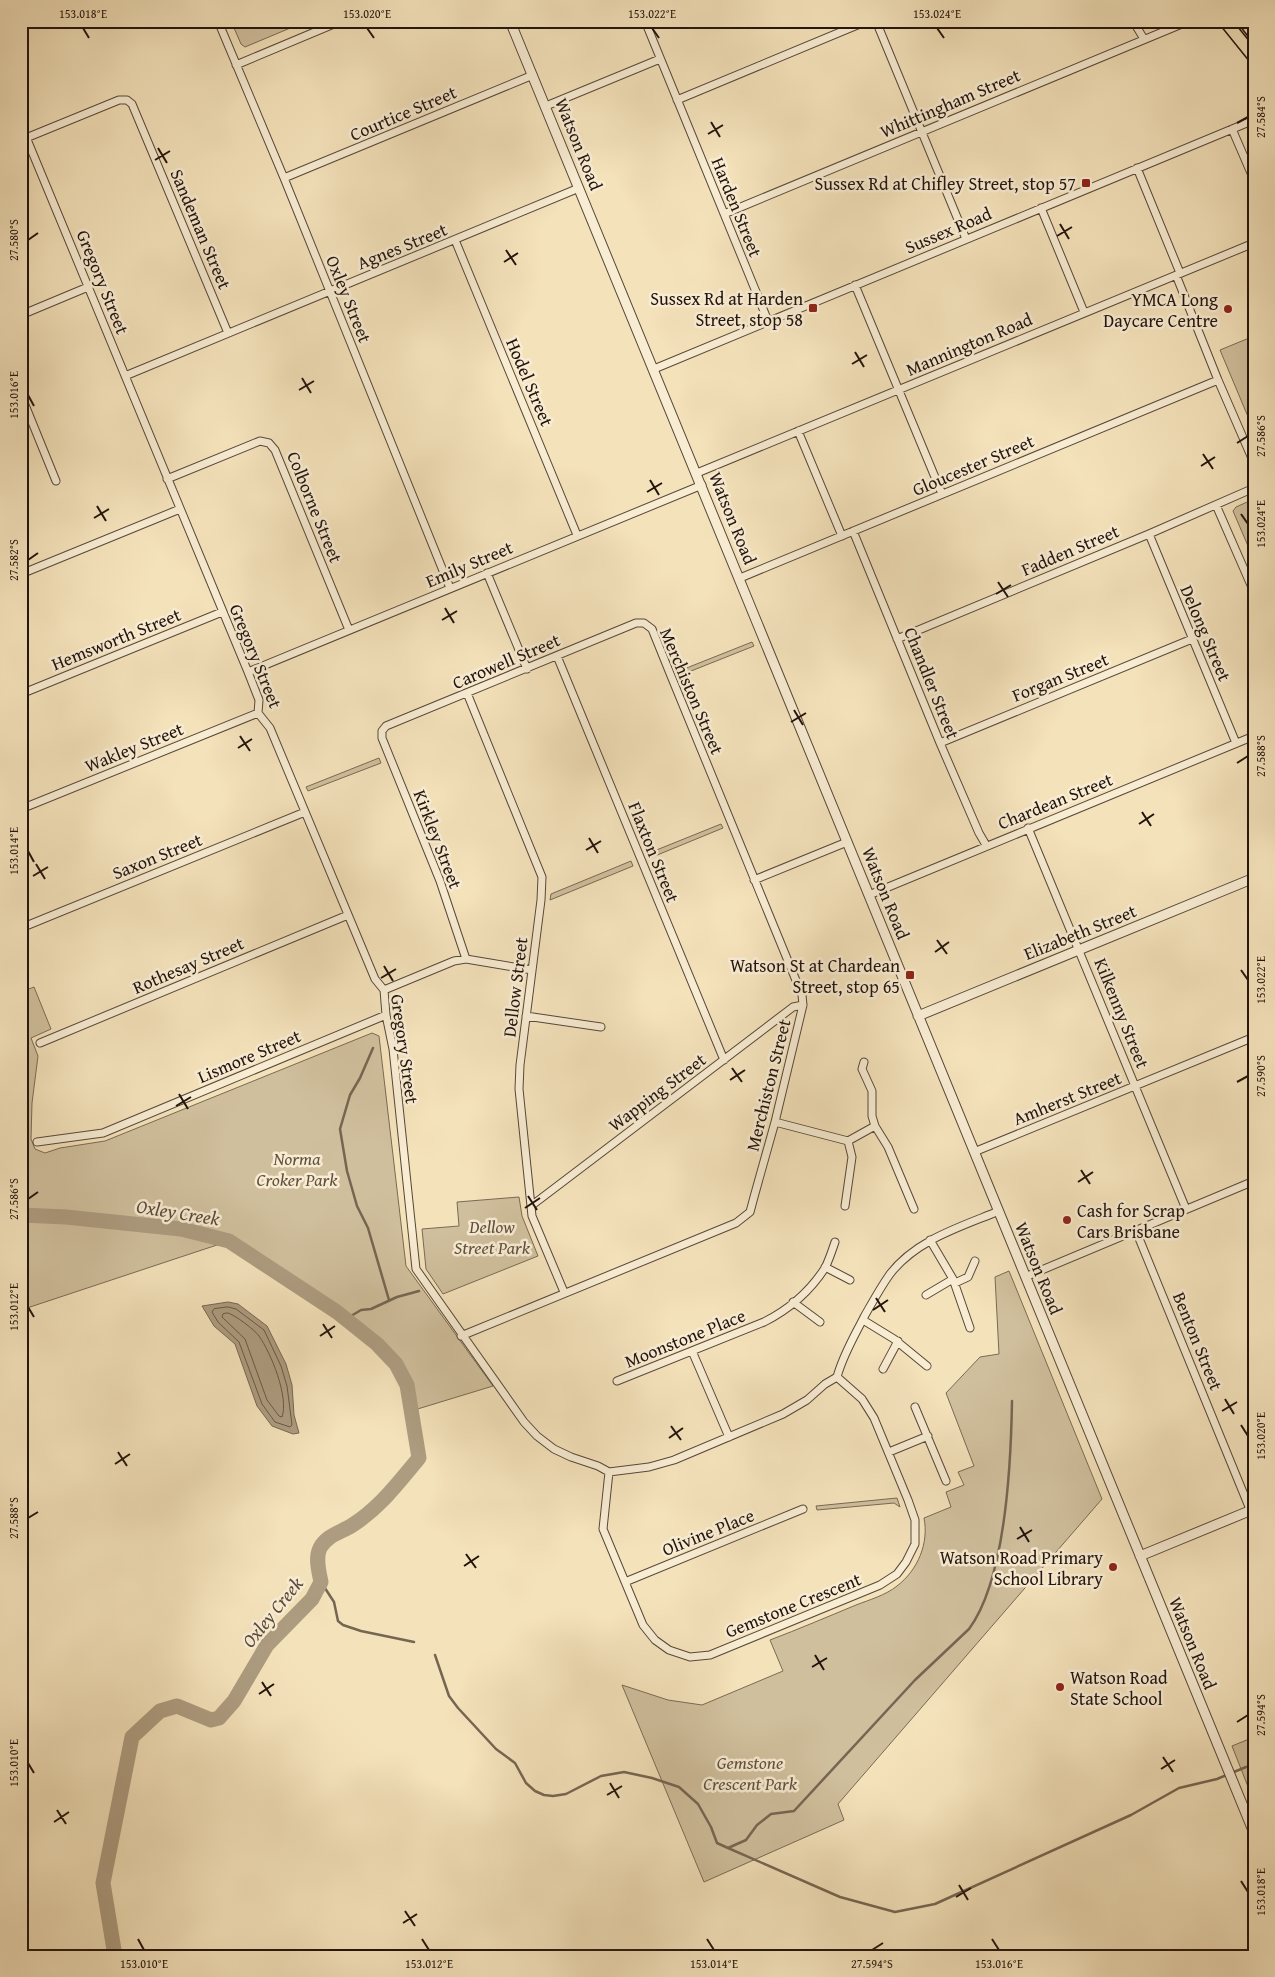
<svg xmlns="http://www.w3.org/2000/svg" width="1275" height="1977" font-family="'Gentium Book Plus',serif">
<rect width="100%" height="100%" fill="#f4e2bb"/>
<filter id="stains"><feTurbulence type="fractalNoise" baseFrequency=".004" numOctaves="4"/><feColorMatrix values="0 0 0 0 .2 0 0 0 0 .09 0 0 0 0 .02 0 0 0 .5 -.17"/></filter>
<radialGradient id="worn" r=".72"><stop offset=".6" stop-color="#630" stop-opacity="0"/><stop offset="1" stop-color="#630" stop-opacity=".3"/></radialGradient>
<path fill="#d0bf9d" stroke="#796a55" d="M 231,21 L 307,21 L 245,47 L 241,44 Z
M 1254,336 L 1254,431 L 1220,350 Z
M 1254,499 L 1254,560 L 1233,511 L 1236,507 Z
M 752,642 L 754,646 L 681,675 L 679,671 Z
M 379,758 L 381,763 L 308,791 L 306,787 Z
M 721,824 L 723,828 L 650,858 L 649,853 Z
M 631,861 L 633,866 L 550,900 L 551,894 Z
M 34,987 L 51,1029 L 31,1038 L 38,1056 L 32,1103 L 31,1139 L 35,1149 L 45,1153 L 60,1148 L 105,1141 L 372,1033 L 379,1036 L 406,1266 L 493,1386 L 411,1411 L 407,1385 L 396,1364 L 377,1344 L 337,1312 L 229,1241 L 21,1310 L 21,992 Z
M 519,1197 L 522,1216 L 538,1256 L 443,1294 L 426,1269 L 422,1229 L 459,1226 L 457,1202 Z
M 1009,1271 L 1102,1499 L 838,1804 L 844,1820 L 704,1882 L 622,1685 L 668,1700 L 702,1705 L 783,1671 L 770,1640 C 799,1629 827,1617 856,1605 C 869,1600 886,1595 897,1586 C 918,1570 929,1543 924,1518 L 951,1507 L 946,1492 L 964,1485 L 958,1472 L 974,1466 L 946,1393 L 980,1357 L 999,1354 L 995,1277 Z
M 897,1498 L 900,1507 L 894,1503 L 817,1510 L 816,1506 Z
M 1254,1737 L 1254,1802 L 1232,1746 Z"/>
<path fill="#ad9c80" stroke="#756652" d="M 228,1302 L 238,1304 L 267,1326 L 286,1364 L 292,1385 L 294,1415 L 299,1433 L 293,1434 L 272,1426 L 257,1406 L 235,1344 L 214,1326 L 202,1306 Z"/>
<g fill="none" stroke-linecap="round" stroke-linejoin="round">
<path stroke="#685846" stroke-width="1" d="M 228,1307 L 236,1309 L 264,1330 L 281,1366 L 287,1386 L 292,1425 L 290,1427 L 275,1422 L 262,1404 L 239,1342 L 218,1322 L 212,1312 L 214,1309 Z
M 228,1313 C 235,1315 255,1330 259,1336 C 271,1353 289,1397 282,1417 L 279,1416 L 267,1400 L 245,1339 L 222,1317 L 223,1314 Z"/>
<path stroke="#756652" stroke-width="2.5" d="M 21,1030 L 26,1045 L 21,1066
M 373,1048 L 360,1078 L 350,1095 L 340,1129 L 347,1171 L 357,1206 L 368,1228 L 389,1300
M 346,1319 L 361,1310 L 371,1309 L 397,1297 L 419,1291
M 321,1582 L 334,1602 L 338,1621 L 343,1625 L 361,1631 L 414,1642
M 435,1655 L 449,1696 L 458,1708 L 496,1749 L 515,1763 L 526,1783 L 535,1791 L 544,1795 L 553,1796 L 566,1794 L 601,1776 L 624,1772 L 652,1778 L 679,1787 L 698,1804 L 711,1827 L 717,1843 L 728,1848 L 746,1840 L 757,1825 L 771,1814 L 794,1811 L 915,1680 L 969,1629 C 1006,1579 1011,1463 1012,1401
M 728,1848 L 840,1897 L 895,1912 L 935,1904 L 1131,1815 L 1179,1788 L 1217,1779 L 1246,1767 L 1254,1767"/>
<path stroke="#ad9c80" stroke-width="15" d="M 21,1215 L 66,1217 L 181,1229 L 229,1241 L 337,1312 L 377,1344 L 396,1364 L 407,1385 L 419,1458 C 398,1483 379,1509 351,1526 C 341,1532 326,1536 320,1548 C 315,1558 319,1572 321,1582 L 312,1599 L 267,1645 L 234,1701 L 219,1718 L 211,1720 L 177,1706 L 160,1711 L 132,1737 L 103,1883 L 115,1956"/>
<defs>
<path id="minor" d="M 218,21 L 284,178 L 450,588
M 645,21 L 768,321
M 876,21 L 966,239
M 1133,21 L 1144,39
M 236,65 L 341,21
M 677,100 L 867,21
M 546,106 L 660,59
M 21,125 L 248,672 L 259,700 L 258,713 L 270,728 L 375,979 L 384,990 L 386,1015 L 393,1049 L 416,1269 L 524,1422 L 537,1436 L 554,1449 L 571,1457 L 598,1466 L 609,1472 L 649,1467 L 674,1460 L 783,1414 L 807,1400 L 825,1384 L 837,1377 C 843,1355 854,1337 864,1317 C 872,1303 880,1288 890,1274 C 916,1240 960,1227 999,1211
M 1232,129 L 1254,180
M 26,138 L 119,100 L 127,100 L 132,104 L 228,333
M 1137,168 L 1180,273
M 284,178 L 533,75
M 1041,208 L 1084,312
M 724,214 L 1189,21
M 455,240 L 577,535
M 1176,275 L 1218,380 L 1254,463
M 855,285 L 942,494
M 21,315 L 88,287
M 654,369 L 1254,120
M 125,376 L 579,188
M 21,395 L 56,481
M 798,431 L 842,536
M 697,473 L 1254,243
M 167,479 L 260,441 L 269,443 L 275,450 L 349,630
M 1216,505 L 1254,592
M 853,531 L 940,743 L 979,833 L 986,845
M 1149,534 L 1236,743
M 487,573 L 527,669
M 21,574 L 180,509
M 740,578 L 1218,380
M 897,639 L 1149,534 L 1254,488
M 557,656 L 724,1060
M 248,672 L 702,485
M 467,693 L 542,877 L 541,900 L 520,1065 L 519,1089 L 532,1216 L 564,1292
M 21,694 L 222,612
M 940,743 L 1192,639
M 21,809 L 258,713
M 1028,828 L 1186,1209
M 754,880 L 847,842
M 869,895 L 1254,736
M 21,928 L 305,812
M 384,990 L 454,961 L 466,959 L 532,970
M 526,1016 L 601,1027
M 40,1043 L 348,915
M 775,1122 L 848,1141
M 875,1126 L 888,1147 L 914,1209
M 848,1141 L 875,1126 L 872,1116 L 872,1091 L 862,1069 L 864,1062
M 37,1142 L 103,1133 L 386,1015
M 974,1152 L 1254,1037
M 531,1206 L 793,1007 L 803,1005
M 845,1206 L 852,1157 L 848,1141
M 1136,1231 L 1254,1519
M 930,1240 L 953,1279 L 970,1328
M 825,1267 L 850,1280
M 1025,1277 L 1254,1181
M 955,1283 L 968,1277 L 975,1261
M 926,1295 L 953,1279
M 793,1302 L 820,1322
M 863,1320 L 894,1339 L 927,1366
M 461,1336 L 736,1223 L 750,1212 L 754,1197 L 775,1122 L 803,1005 L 802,995 L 671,676 L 652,629 L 644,623 L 636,623 L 386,726 L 382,731 L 382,738 L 440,881 L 466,959
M 692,1351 L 729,1437
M 883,1369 L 898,1341
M 617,1381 L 764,1322 C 788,1310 810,1291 825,1268 C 829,1260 832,1251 835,1242
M 915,1407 L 946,1481
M 889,1452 L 928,1436
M 609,1472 L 603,1529 L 643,1625 L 655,1640 L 669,1650 L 690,1657 L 710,1655 L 880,1585 L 897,1574 L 906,1562 L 915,1544 L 915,1520 L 908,1500 L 874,1418 L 862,1399 L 837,1377
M 625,1582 L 803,1509"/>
<path id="tertiary" d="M 510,21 L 1254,1833
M 918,1016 L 1254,878
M 1140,1556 L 1254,1509"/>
<path id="trunk" d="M 1225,21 L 1254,57
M 1244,21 L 1254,34"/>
</defs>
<use href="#minor" stroke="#564838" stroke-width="9"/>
<use href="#tertiary" stroke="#564838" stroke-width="11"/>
<use href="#trunk" stroke="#22140d" stroke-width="14"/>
<use href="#minor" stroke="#f8ecd3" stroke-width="7"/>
<use href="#tertiary" stroke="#f8ecd3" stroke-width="9"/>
<use href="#trunk" stroke="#f4e2bb" stroke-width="11"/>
</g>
<path fill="none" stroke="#22140d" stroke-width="2" d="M 83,28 L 89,38M 367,28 L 374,38M 652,28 L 659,38M 937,28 L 944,38M 711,122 L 720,137M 1237,123 L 1248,117M 708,134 L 723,125M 158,148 L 167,163M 155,160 L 170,151M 1060,224 L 1069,239M 1057,236 L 1072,227M 28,240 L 38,233M 506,250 L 516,265M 504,262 L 518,253M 855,352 L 864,367M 852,364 L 867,355M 302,378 L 311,393M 299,390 L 314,381M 28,395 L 34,406M 1237,443 L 1248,436M 1203,454 L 1213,469M 1201,466 L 1215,457M 650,480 L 659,495M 647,492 L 662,483M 97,506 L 106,521M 1241,514 L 1248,524M 94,518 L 109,509M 28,560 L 38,553M 998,582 L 1008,597M 996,594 L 1011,585M 445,608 L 454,623M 442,620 L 457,611M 794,710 L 803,725M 791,722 L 806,713M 240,736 L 250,751M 238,748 L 252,739M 1237,763 L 1248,756M 1142,812 L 1151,826M 1139,824 L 1154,814M 589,838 L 598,853M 586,850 L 601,841M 28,851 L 34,862M 36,864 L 45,879M 33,876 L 48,867M 937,940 L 947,954M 935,952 L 949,942M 384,966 L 393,981M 1241,970 L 1248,980M 381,978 L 396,969M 732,1068 L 742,1082M 730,1080 L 745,1070M 1237,1082 L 1248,1076M 179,1094 L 188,1109M 176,1106 L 191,1097M 1081,1170 L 1090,1184M 1078,1182 L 1093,1172M 528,1196 L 537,1210M 28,1199 L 38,1192M 525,1208 L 540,1198M 876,1298 L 885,1312M 28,1307 L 34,1317M 873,1310 L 888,1300M 323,1324 L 332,1338M 320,1336 L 335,1326M 1225,1399 L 1234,1414M 1222,1411 L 1237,1402M 1241,1425 L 1248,1436M 671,1426 L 681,1440M 669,1438 L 683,1428M 118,1452 L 127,1466M 115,1464 L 130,1454M 28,1518 L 38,1512M 1020,1527 L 1029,1542M 1017,1539 L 1032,1530M 466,1554 L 476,1568M 464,1566 L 479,1556M 815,1655 L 824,1670M 812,1667 L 827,1658M 262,1682 L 271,1696M 259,1694 L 274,1684M 1237,1722 L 1248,1715M 1163,1757 L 1173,1772M 28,1763 L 34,1773M 1161,1769 L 1175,1760M 610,1783 L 619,1798M 607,1795 L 622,1786M 57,1810 L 66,1824M 54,1822 L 69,1812M 1241,1881 L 1248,1892M 959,1885 L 968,1900M 956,1897 L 971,1888M 405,1911 L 415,1926M 403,1923 L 417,1914M 138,1939 L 144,1950M 422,1939 L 429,1950M 707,1939 L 714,1950M 992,1939 L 999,1950M 872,1950 L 883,1943"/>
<g fill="#8f2418" stroke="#f8ecd3" stroke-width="2">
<rect x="1081" y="178" width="10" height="10" rx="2.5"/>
<rect x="808" y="303" width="10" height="10" rx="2.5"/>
<circle cx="1228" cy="309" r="5"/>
<rect x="905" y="970" width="10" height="10" rx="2.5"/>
<circle cx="1067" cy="1220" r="5"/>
<circle cx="1113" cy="1567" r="5"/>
<circle cx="1060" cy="1687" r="5"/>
</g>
<g text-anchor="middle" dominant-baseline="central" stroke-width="5" stroke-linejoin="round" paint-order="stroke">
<g font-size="18" fill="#22140d" stroke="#f8ecd3">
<text transform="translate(950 103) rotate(-23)">Whittingham Street</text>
<text transform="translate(403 113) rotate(-23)">Courtice Street</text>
<text transform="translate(579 144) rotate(68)">Watson Road</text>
<text transform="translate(737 207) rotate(68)">Harden Street</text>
<text transform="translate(201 229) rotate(67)">Sandeman Street</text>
<text transform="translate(948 230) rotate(-23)">Sussex Road</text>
<text transform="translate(402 246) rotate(-22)">Agnes Street</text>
<text transform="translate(103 282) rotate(68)">Gregory Street</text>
<text transform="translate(349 299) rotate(68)">Oxley Street</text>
<text transform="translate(969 344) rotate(-23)">Mannington Road</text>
<text transform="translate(530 382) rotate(67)">Hodel Street</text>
<text transform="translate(973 465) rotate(-23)">Gloucester Street</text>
<text transform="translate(315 507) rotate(68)">Colborne Street</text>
<text transform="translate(733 518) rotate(68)">Watson Road</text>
<text transform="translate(1070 550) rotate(-23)">Fadden Street</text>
<text transform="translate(469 564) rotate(-23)">Emily Street</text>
<text transform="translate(1206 633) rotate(67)">Delong Street</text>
<text transform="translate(116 639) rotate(-22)">Hemsworth Street</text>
<text transform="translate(256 656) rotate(68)">Gregory Street</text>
<text transform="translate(506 661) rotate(-23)">Carowell Street</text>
<text transform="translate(1060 677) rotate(-22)">Forgan Street</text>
<text transform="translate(932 683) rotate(68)">Chandler Street</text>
<text transform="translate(692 691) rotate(67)">Merchiston Street</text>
<text transform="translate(134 747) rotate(-22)">Wakley Street</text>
<text transform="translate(1055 801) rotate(-22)">Chardean Street</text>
<text transform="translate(438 839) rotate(69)">Kirkley Street</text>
<text transform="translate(654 852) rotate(68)">Flaxton Street</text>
<text transform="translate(157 856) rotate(-22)">Saxon Street</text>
<text transform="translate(886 893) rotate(68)">Watson Road</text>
<text transform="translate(1080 932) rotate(-22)">Elizabeth Street</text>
<text transform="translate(188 965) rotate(-23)">Rothesay Street</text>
<text transform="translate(515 987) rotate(-83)">Dellow Street</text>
<text transform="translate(1122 1013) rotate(68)">Kilkenny Street</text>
<text transform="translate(405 1049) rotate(82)">Gregory Street</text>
<text transform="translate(249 1056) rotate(-23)">Lismore Street</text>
<text transform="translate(768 1085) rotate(-76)">Merchiston Street</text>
<text transform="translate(657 1092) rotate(-37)">Wapping Street</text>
<text transform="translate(1067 1098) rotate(-22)">Amherst Street</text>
<text transform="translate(1039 1268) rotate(68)">Watson Road</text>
<text transform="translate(685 1338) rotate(-22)">Moonstone Place</text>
<text transform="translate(1198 1341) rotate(68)">Benton Street</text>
<text transform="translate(708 1532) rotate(-22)">Olivine Place</text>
<text transform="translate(793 1605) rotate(-22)">Gemstone Crescent</text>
<text transform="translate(1193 1643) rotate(68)">Watson Road</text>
</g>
<g font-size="18" fill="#22140d" stroke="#f8ecd3" text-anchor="end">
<text x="1076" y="183">Sussex Rd at Chifley Street, stop 57</text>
<text x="803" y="298">Sussex Rd at Harden<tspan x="803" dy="21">Street, stop 58</tspan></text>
<text x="1218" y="299">YMCA Long<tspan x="1218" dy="21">Daycare Centre</tspan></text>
<text x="900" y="965">Watson St at Chardean<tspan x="900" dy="21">Street, stop 65</tspan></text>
<text x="1077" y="1210" text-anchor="start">Cash for Scrap<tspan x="1077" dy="21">Cars Brisbane</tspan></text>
<text x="1103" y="1557">Watson Road Primary<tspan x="1103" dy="21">School Library</tspan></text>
<text x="1070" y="1677" text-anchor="start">Watson Road<tspan x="1070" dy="21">State School</tspan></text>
</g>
<g font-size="18" font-style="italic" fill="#5f503f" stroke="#f8ecd3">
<text x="297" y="1158">Norma<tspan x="297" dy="21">Croker Park</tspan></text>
<text x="492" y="1226">Dellow<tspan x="492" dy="21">Street Park</tspan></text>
<text x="750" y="1762">Gemstone<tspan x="750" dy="21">Crescent Park</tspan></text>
</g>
<g font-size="19" font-style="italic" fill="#5a4a3b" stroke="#f8ecd3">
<text transform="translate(178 1212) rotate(9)">Oxley Creek</text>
<text transform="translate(272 1612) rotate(-51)">Oxley Creek</text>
</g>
</g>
<rect width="1275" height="1977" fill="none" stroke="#f4e2bb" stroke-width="55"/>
<rect x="28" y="28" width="1220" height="1922" fill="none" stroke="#22140d" stroke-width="2"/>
<g font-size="12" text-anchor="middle" fill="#22140d">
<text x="83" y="18">153.018°E</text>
<text x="367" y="18">153.020°E</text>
<text x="652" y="18">153.022°E</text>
<text x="937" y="18">153.024°E</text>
<text transform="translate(1261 117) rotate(-90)" y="4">27.584°S</text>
<text transform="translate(14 240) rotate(-90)" y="4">27.580°S</text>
<text transform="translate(14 395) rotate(-90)" y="4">153.016°E</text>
<text transform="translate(1261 436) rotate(-90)" y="4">27.586°S</text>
<text transform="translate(1261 524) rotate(-90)" y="4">153.024°E</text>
<text transform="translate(14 560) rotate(-90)" y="4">27.582°S</text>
<text transform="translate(1261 756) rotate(-90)" y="4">27.588°S</text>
<text transform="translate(14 851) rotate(-90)" y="4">153.014°E</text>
<text transform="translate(1261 980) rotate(-90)" y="4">153.022°E</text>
<text transform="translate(1261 1076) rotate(-90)" y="4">27.590°S</text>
<text transform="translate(14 1199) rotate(-90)" y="4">27.586°S</text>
<text transform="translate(14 1307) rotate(-90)" y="4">153.012°E</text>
<text transform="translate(1261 1436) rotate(-90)" y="4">153.020°E</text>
<text transform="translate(14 1518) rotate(-90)" y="4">27.588°S</text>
<text transform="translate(1261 1715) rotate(-90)" y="4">27.594°S</text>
<text transform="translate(14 1763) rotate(-90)" y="4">153.010°E</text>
<text transform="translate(1261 1892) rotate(-90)" y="4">153.018°E</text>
<text x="144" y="1968">153.010°E</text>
<text x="429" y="1968">153.012°E</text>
<text x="714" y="1968">153.014°E</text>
<text x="872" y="1968">27.594°S</text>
<text x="999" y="1968">153.016°E</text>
</g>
<rect width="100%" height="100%" filter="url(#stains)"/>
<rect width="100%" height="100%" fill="url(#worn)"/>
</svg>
